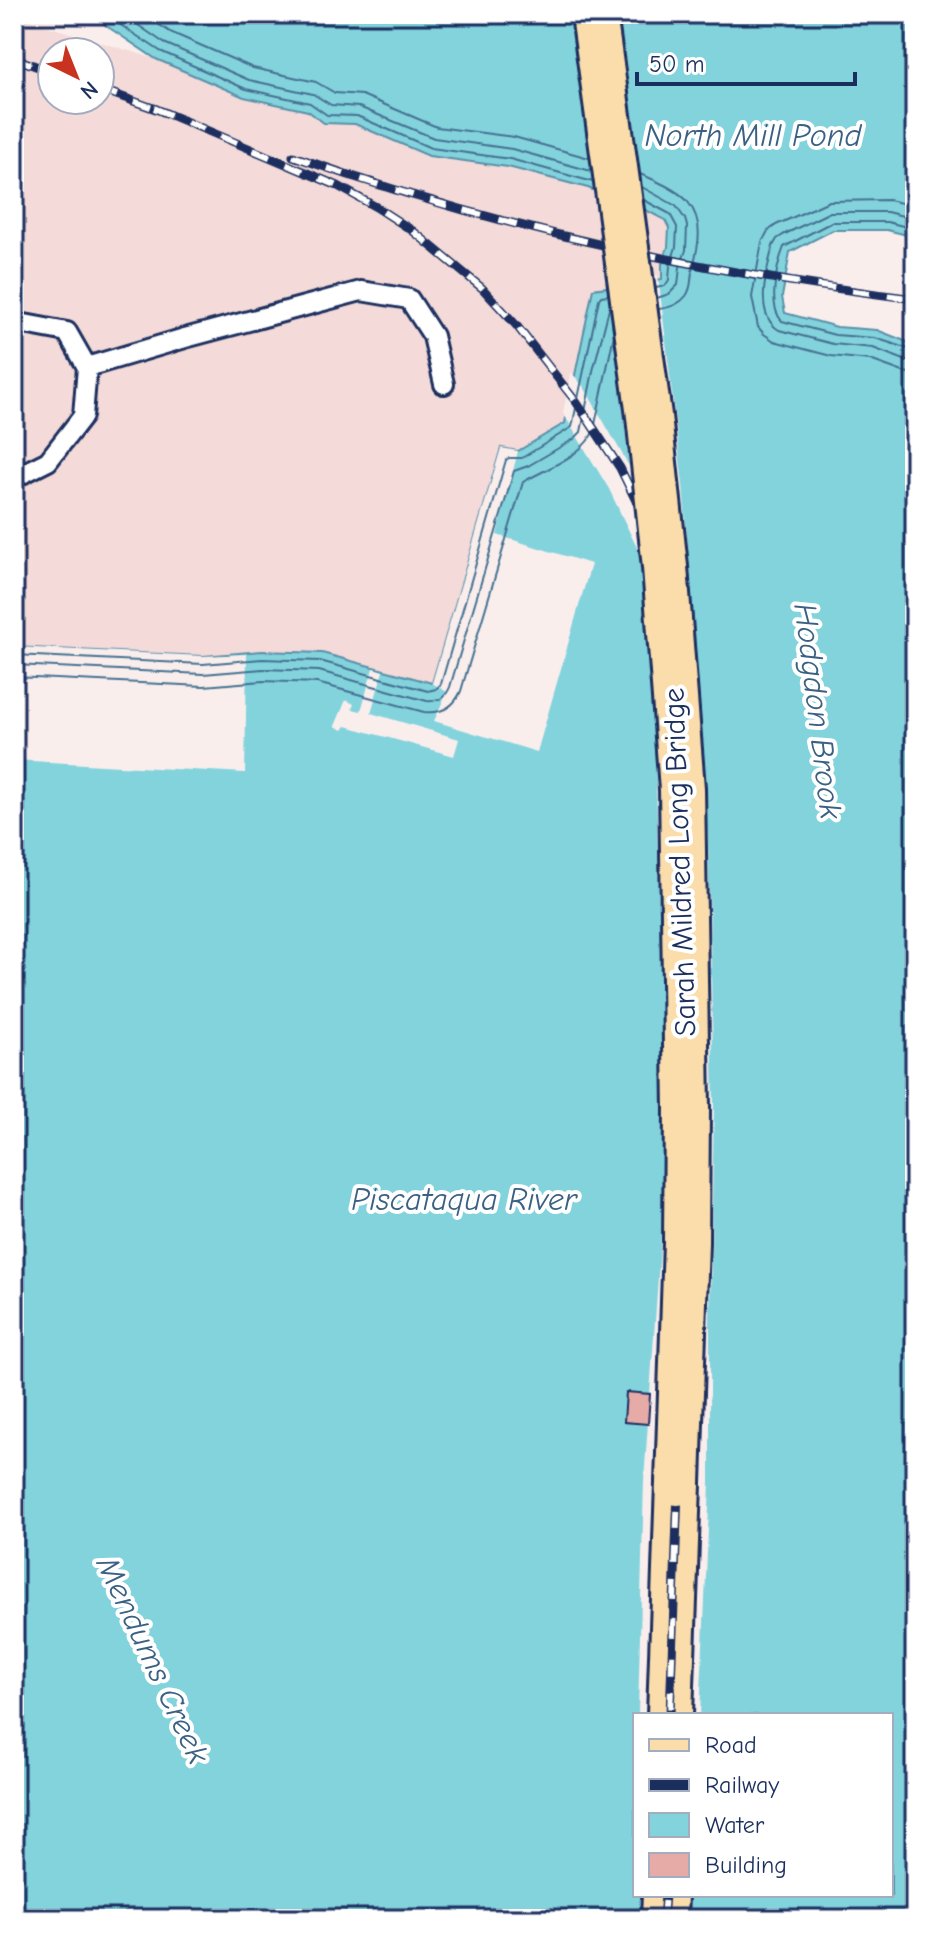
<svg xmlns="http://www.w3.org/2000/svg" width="929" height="1933" font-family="'Comic Neue',sans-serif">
<rect width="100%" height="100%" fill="#faeeed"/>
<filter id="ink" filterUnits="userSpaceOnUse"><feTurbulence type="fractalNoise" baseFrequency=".0125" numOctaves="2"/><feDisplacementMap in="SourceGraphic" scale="16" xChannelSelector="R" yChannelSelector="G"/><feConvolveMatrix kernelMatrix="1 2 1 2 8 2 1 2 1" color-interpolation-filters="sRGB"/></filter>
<g filter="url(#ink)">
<path fill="#f4dad8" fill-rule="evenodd" d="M 14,16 L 156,59 L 244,97 L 308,111 L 324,123 L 354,124 L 429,156 L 508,167 L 588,188 L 615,199 L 634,204 L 665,220 L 669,228 L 668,247 L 662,264 L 662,279 L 576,367 L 565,423 L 537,752 L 383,671 L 322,653 L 14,760 ZM 52,52 L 100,52 L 100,100 L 52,100 Z"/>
<path fill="#83d3dd" stroke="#5991aa" stroke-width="2" fill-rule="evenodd" d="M 102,14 L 915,14 L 915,237 L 887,230 L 833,230 L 790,252 L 782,297 L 785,313 L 837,327 L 877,330 L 915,345 L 915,1919 L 14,1919 L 14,647 L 203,656 L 262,651 L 322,653 L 432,683 L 501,448 L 518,451 L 565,423 L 593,289 L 662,279 L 662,264 L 668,247 L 669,228 L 665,220 L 634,204 L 615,199 L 588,188 L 508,167 L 429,156 L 355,124 L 324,123 L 308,111 L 244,97 L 156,59 L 105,25 ZM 635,1715 L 891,1715 L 891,1895 L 635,1895 Z"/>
<path fill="#faeeed" d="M 658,275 L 683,485 L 697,668 L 708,842 L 714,1105 L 710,1316 L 710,1483 L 700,1715 L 638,1715 L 644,1481 L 666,1161 L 655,744 L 640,554 L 609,489 L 563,413 L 571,372 L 584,387 L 629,466 L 616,339 L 608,283 Z
M 501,448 L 518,451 L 497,535 L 591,564 L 537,752 L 434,721 L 447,692 L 432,683 Z
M 14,647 L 203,656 L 247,654 L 245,773 L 14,760 Z
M 373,668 L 383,671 L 371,713 L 459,739 L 454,756 L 346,726 L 343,730 L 335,726 L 346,700 L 354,704 L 352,709 L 361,711 Z"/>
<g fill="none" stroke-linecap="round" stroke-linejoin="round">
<path stroke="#457191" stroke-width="2" d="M 110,14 L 113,20 L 160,51 L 246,89 L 310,103 L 327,115 L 357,116 L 431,148 L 510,159 L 593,182
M 122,14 L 164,43 L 249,80 L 313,94 L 331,105 L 359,107 L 434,138 L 512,149 L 591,171
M 143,14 L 170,32 L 253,68 L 316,82 L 335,93 L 362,95 L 437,127 L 514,137 L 589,158
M 640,174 C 653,179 680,191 688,202 C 704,222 699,244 693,267 C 690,277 693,287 686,296 C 679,305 669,308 659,309
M 642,187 L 676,206 L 685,219 L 687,226 L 686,250 L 680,267 L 678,285 L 669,294 L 657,298
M 644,200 L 670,214 L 677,227 L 676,247 L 670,266 L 669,280 L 665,286 L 656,288
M 915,206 L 888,200 L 829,201 L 776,225 L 768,231 L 762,242 L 752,297 L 758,327 L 764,334 L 774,341 L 831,356 L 870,360 L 903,372 L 915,374
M 915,219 L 887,212 L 830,212 L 783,235 L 777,239 L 773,246 C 767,270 753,314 779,330 L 833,344 L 873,348 L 907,361 L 915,362
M 915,229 L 887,222 L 832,222 L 784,247 C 777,265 767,306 782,321 L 835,335 L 875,338 L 915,351
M 14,655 L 203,664 L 262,659 L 320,661 L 428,691 L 436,689 L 441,684 L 506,460 L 509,458 L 522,458 L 572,427 L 599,299 L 601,296 L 608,295
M 14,665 L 203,674 L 263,669 L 319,671 L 427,701 C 438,702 446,697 450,687 L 514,471 L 528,466 L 574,439 L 581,432 L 593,371 L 610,305
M 14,677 L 204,686 L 263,681 L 317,683 L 424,712 C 442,714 454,707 461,691 L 523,482 C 545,469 586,455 594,429 L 614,335"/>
</g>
<path fill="#e6aba7" stroke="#1b2f5e" stroke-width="2" d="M 626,1392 L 650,1394 L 648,1424 L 624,1422 Z"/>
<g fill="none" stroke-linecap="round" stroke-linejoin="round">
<defs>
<path id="service" d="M 14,322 L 67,332 L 87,367 L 83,416 L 48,461 L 14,478
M 87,367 L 185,338 L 361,291 L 409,299 L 433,336 L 444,384"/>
<path id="primary" d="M 670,1715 L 678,1483
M 664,1919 L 665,1895"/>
</defs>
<use href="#service" stroke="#1b2f5e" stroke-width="24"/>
<use href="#primary" stroke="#1b2f5e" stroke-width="50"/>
<use href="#service" stroke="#fff" stroke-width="18"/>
<use href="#primary" stroke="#fbddab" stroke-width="44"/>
<defs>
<path id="rail" d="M 14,58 L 52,72
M 100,89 L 164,112
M 154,108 L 338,186 L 376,207 L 413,231 L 482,288 L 516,325 L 577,403 L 620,468 L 641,511 L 653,544 L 663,596 L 682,786 L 684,895 L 687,1237 L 670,1715
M 293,156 C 493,227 704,273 915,299
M 663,1919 L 665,1895"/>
</defs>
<use href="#rail" stroke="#1b2f5e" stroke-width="9"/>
<use href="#rail" stroke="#fff" stroke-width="6" stroke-dasharray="18" stroke-linecap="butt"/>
<defs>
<path id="primary-bridge" d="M 594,14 L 649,416 L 665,567 L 682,789 L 687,1108 L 686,1242 L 678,1483"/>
</defs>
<use href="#primary-bridge" stroke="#1b2f5e" stroke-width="50" stroke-linecap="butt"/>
<use href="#primary-bridge" stroke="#fbddab" stroke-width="44"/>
</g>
</g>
<g text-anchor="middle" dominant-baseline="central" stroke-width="8" stroke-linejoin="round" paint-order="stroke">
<g font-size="30" fill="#1b2f5e" stroke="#fff">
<text transform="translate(680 862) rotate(-92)">Sarah Mildred Long Bridge</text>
</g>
<g font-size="32" font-style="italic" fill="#3a6084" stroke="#fff">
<text x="753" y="135">North Mill Pond</text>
<text transform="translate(818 711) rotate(83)">Hodgdon Brook</text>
<text x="464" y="1199">Piscataqua River</text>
<text transform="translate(153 1660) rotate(65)">Mendums Creek</text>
</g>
</g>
<rect width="929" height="1933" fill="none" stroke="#fff" stroke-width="48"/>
<rect x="24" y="24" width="881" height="1885" fill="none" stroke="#1b2f5e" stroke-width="3" filter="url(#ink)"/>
<rect x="633" y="1713" width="260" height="184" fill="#ffffff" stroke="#a4acbf" stroke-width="2"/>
<rect x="649" y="1739" width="40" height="12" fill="#fbddab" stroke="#a4acbf" stroke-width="2"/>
<text x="705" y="1753" font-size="24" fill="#1b2f5e">Road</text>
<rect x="649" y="1779" width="40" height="12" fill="#1b2f5e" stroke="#a4acbf" stroke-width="2"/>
<text x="705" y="1793" font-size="24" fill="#1b2f5e">Railway</text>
<rect x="649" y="1813" width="40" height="24" fill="#83d3dd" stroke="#a4acbf" stroke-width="2"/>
<text x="705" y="1833" font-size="24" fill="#1b2f5e">Water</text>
<rect x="649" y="1853" width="40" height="24" fill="#e6aba7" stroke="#a4acbf" stroke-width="2"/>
<text x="705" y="1873" font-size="24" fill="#1b2f5e">Building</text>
<g transform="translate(76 76) rotate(137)"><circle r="38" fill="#ffffff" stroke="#a4acbf" stroke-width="2"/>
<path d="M0-6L14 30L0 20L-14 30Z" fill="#c8321e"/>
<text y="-12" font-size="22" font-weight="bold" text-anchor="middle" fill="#1b2f5e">N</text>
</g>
<path d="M637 72v12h218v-12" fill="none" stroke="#1b2f5e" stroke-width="4"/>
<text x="649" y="72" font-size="24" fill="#1b2f5e" stroke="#ffffff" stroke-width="6" paint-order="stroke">50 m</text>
</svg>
